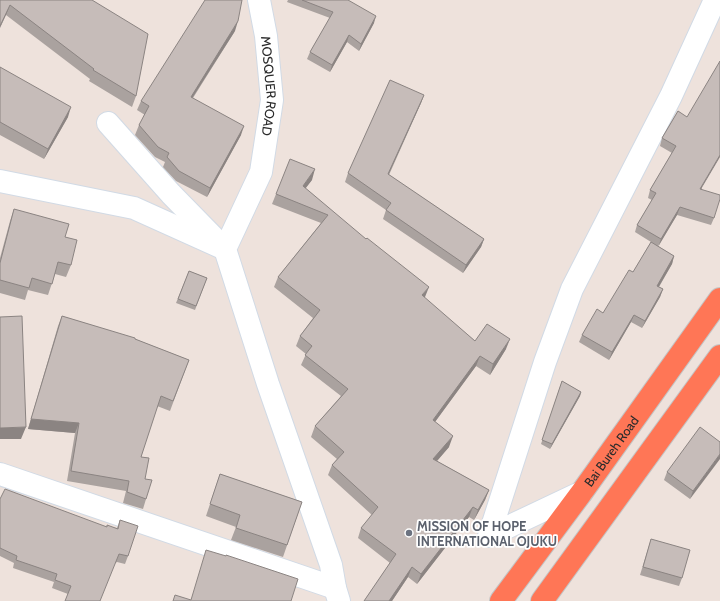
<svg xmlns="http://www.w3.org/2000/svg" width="720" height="601" font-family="Cabin,sans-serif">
<rect width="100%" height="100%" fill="#eee2dc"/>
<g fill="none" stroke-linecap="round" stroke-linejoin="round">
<defs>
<g id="minor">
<path id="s1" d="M 259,0 L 266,36 L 272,100 L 261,172 L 225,249 L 268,384 L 331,565 L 335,588 L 339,601"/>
<path d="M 108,123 L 171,194 L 217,241"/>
<path d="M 0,181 L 134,208 L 225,249"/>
<path d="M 0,474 L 335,588"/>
<path d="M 582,492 L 489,536 L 545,362 L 572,289 L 671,96 L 715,0"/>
</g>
<g id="highway">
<path id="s2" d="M 501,601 L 582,492 L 720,299"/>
<path d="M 542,601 L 720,356"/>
</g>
</defs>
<use href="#minor" stroke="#d1dae5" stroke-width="24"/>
<use href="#highway" stroke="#c4c4c4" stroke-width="24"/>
<use href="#minor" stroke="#fff" stroke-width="22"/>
<use href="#highway" stroke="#ff7656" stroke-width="22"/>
</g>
<path fill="#aaa29f" d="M 0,0 L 92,0 L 136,96 L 132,107 L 89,81 L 90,79 L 6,15 Z
M 288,0 L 348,0 L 374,23 L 359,51 L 347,42 L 330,72 L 307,59 L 310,52 L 330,18 L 287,2 Z
M 235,31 L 193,98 L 241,135 L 207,197 L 176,181 L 163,167 L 165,162 L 155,157 L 135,135 L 139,125 L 145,115 L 137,110 L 141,101 Z
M 0,67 L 68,117 L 44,159 L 0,135 Z
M 424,95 L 421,103 L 389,175 L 484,239 L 481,247 L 463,273 L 383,219 L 386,210 L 345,182 L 348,173 Z
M 678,111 L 702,189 L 714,218 L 711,225 L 677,215 L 658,246 L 674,256 L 672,264 L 659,287 L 663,289 L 660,297 L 642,328 L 631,322 L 609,360 L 579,342 L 582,335 L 603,313 L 633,272 L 651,242 L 635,232 L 637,225 L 652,200 L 648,198 L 650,190 L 672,153 L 660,146 L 662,138 Z
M 312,180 L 305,188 L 425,297 L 424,298 L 475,341 L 506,349 L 490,375 L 476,366 L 435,422 L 449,447 L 437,461 L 489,490 L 485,500 L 474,520 L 469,517 L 417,584 L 408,577 L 392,601 L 364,601 L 390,563 L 358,538 L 361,528 L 372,515 L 328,475 L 332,465 L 337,459 L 311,437 L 315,426 L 341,396 L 301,365 L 306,354 L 296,346 L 300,336 L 313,318 L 274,287 L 278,277 L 321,223 L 272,204 L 276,194 Z
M 14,209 L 71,265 L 66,277 L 55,274 L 48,295 L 28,290 L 25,300 L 0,293 L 0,258 L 10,221 Z
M 189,271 L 207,278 L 195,310 L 176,303 Z
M 62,316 L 135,339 L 189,360 L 170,411 L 157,406 L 141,457 L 145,479 L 146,499 L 143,509 L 123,503 L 126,491 L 67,481 L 75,433 L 28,429 L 58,326 Z
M 562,381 L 581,392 L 580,396 L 550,449 L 541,444 Z
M 720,442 L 690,499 L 664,480 L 667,472 Z
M 220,474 L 302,502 L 283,557 L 231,540 L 236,527 L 206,516 Z
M 0,499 L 107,527 L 117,528 L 120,520 L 128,556 L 125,564 L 117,562 L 68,594 L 52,588 L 54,582 L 13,568 L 14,563 L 0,556 Z
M 651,539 L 682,578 L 679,586 L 640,575 Z"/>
<path fill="#8b8482" d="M 10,5 L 6,15 L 0,28 L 0,26 Z
M 376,16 L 374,23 L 359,51 L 361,44 Z
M 238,21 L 235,31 L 187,106 L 191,97 Z
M 349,35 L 347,42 L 330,72 L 332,65 Z
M 424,95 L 421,103 L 385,182 L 388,174 Z
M 71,107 L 68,117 L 44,159 L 48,149 Z
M 244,126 L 241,135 L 207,197 L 210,188 Z
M 720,155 L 720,157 L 697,196 L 700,189 Z
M 315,169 L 312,180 L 299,197 L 303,186 Z
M 680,207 L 677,215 L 658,247 L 661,239 Z
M 484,239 L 481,247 L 463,273 L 466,265 Z
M 674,256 L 672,264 L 655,293 L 657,286 Z
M 429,287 L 425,297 L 418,306 L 422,295 Z
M 663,289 L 660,297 L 642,328 L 645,321 Z
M 634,315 L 631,322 L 609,360 L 612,352 Z
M 510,339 L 506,349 L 490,375 L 493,364 Z
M 480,356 L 476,366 L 429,430 L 433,420 Z
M 581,392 L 580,396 L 550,449 L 552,444 Z
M 31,419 L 79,423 L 75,433 L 28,429 Z
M 26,427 L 21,439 L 0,439 L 0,428 Z
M 453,436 L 449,447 L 430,469 L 433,459 Z
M 720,454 L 720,459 L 690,499 L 693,491 Z
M 489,490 L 485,500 L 474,520 L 478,510 Z
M 473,507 L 469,517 L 417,584 L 421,574 Z
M 412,567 L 408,577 L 392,601 L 389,601 Z"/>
<path fill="#c6bcb9" stroke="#8b8482" d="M 0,0 L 92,0 L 148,34 L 136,96 L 93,70 L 94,69 L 10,5 L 0,26 Z
M 205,0 L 242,0 L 238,21 L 191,97 L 244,126 L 210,188 L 179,171 L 167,157 L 169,153 L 158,147 L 139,125 L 149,106 L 141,101 Z
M 302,0 L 348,0 L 376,16 L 361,44 L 349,35 L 332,65 L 310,52 L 333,12 Z
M 720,61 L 720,155 L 700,189 L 720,195 L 720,199 L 714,218 L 680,207 L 661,239 L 637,225 L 656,193 L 650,190 L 676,146 L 662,138 L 678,111 L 687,117 Z
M 0,67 L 71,107 L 48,149 L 0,122 Z
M 390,80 L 424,95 L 388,174 L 484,239 L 466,265 L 386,210 L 391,203 L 348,173 Z
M 290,159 L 315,169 L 303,186 L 366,239 L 367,238 L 429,287 L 422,295 L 475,341 L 487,324 L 510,339 L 493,364 L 480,356 L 433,420 L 453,436 L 433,459 L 489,490 L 478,510 L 473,507 L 421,574 L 412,567 L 389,601 L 364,601 L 396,554 L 361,528 L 378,507 L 332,465 L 344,452 L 315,426 L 348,389 L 305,355 L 312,346 L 300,336 L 320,310 L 278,277 L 328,215 L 276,194 Z
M 14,209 L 69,224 L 65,237 L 77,240 L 71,265 L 58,262 L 52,284 L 32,278 L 29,288 L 0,280 L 0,263 Z
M 651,242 L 674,256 L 657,286 L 663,289 L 645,321 L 634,315 L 612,352 L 582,335 L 597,309 L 603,313 L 629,270 L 633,272 Z
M 189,271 L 207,278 L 196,306 L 178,299 Z
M 22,316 L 26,427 L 0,428 L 0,317 Z
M 62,316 L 135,338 L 135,339 L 189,360 L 173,401 L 161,396 L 141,457 L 149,458 L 145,479 L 152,480 L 146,499 L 127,492 L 129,481 L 71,471 L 79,423 L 31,419 Z
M 562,381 L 581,392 L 552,444 L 542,440 Z
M 700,427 L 720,442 L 720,454 L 693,491 L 667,472 Z
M 220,474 L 302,502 L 287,545 L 236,528 L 240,515 L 210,504 Z
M 5,489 L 107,527 L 107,525 L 118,529 L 120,520 L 138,526 L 128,556 L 119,554 L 100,601 L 65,601 L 71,586 L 55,580 L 57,574 L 16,560 L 17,556 L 0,548 L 0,499 Z
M 651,539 L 690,550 L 682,578 L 643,567 Z
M 206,550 L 226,556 L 226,555 L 298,579 L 291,601 L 173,601 L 175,595 L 191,600 Z"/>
<circle fill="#6b7280" stroke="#fff" stroke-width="1.5" cx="409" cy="533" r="4"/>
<g text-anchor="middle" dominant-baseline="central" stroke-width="3.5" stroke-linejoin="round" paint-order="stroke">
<g font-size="13" fill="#2b2b2b" stroke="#fff">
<text stroke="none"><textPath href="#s1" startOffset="87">MOSQUER ROAD</textPath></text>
<text stroke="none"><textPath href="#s2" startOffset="186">Bai Bureh Road</textPath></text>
</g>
<g font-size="13" font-weight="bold" fill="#5b616d" stroke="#fff" text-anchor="start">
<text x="417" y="526">MISSION OF HOPE<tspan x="417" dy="15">INTERNATIONAL OJUKU</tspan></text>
</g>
</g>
</svg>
